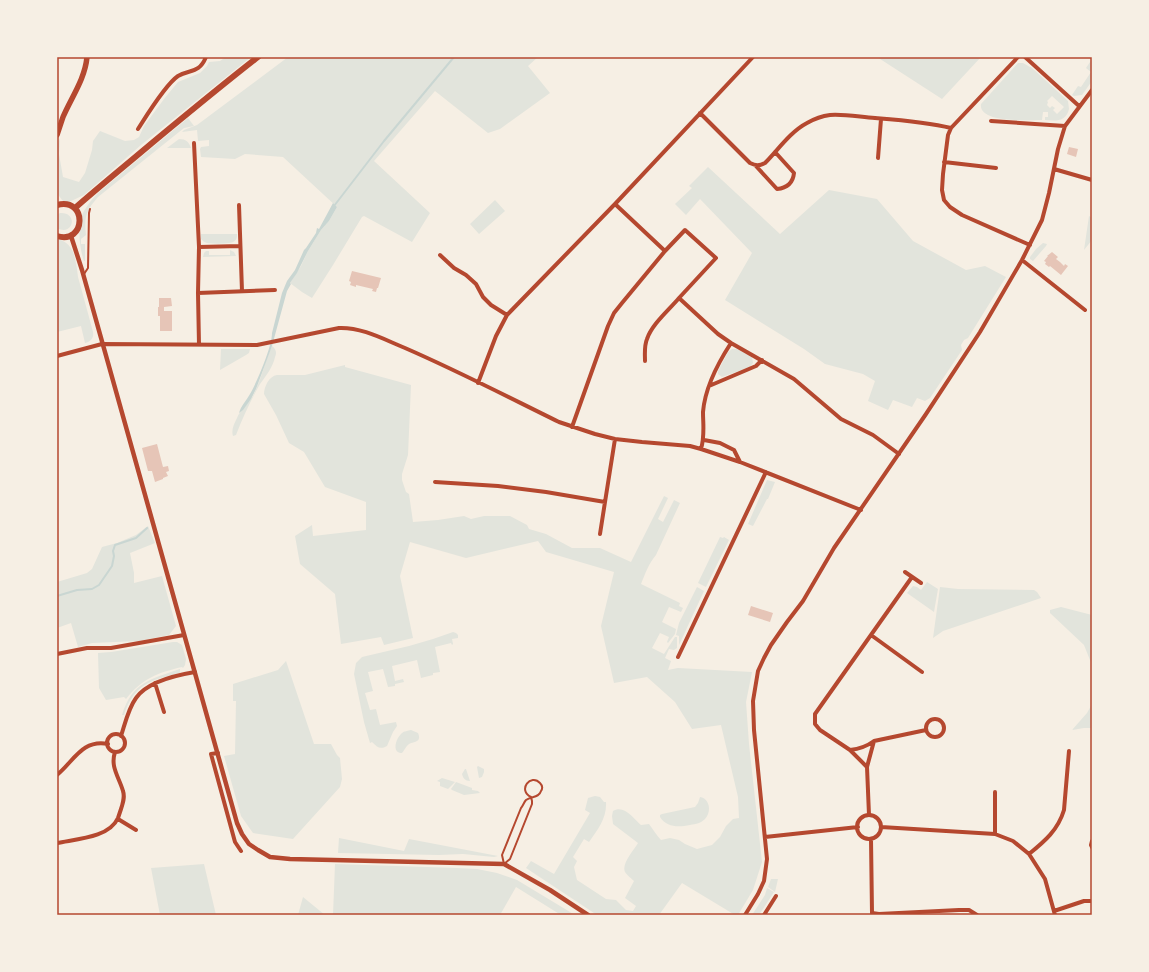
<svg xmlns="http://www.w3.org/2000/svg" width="1149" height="972" font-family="'Source Sans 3',sans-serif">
<rect width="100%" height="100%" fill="#f6efe4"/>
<path fill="#e2e4dc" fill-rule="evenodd" d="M 226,57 L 251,57 L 141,145 L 84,195 L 69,202 L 65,202 L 62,200 L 57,193 L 57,147 L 60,138 L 59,154 L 63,177 L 79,182 L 85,173 L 92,150 L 93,141 L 100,131 L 125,141 L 134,140 L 139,137 L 144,126 L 164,99 L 178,82 L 200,73 L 207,66 L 209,62 L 220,61 Z
M 288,57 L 538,57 L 528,66 L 550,93 L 500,129 L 488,133 L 435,91 L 374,161 L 430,213 L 412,242 L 364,216 L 362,217 L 333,265 L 312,298 L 302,292 L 290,283 L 301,266 L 308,251 L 321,230 L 329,221 L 337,207 L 283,157 L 245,154 L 235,159 L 201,157 L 200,149 L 201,147 L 209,146 L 209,140 L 198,141 L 197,130 L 182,132 L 184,130 L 197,125 Z
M 877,57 L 981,57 L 942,99 Z
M 1092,59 L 1092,81 L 1082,95 L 1074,96 L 1072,95 L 1078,86 L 1081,87 L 1091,72 L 1086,68 Z
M 1018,63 L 1023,63 L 1030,67 L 1031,67 L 1068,101 L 1069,109 C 1066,122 1056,121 1045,120 L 1045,117 L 1048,117 L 1048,112 L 1043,112 L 1042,120 C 1030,120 978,124 981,104 ZM 1052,96 L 1064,107 L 1057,114 L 1053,110 L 1055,108 L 1052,106 L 1050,108 L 1047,105 L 1048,102 L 1047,101 Z
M 188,118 L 194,126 L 184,128 L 98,197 C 86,211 84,216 86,235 L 81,239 L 81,244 L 85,244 L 85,261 L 84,261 C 79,247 77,224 84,211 C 88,204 93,198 98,193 Z
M 179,139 C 186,139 189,142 191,148 L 167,148 Z
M 708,167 L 780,234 L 829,190 L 877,199 L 913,241 L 966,270 L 985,266 L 1006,277 L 968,338 L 964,340 L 961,345 L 962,350 L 930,398 L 925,401 L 917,398 L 912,407 L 893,400 L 888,410 L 868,401 L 875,381 L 863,374 L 825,364 L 804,349 L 725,300 L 752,253 L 700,199 L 686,215 L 675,204 L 692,188 L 689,186 Z
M 495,200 L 505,211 L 479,234 L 470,224 Z
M 60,213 C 79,212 73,237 57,228 L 57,215 Z
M 1089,216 L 1092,218 L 1092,240 L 1084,250 Z
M 201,234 L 237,234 C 237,237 237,240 233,242 C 229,244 210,244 207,243 C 204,242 203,241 201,239 Z
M 57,239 C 64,240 70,245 73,252 C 76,260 77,269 78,277 C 83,295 88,313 93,332 C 94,338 91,341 85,343 L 81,326 L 57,332 Z
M 1043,243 L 1047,244 L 1046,246 L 1033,261 L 1030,259 L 1030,257 L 1036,249 Z
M 230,250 L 234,252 L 236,256 L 203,257 L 204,253 L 206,251 L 209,251 L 209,255 L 230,255 Z
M 272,346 C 276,349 277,353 275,357 C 273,367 266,376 260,384 C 251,400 243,417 236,435 L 233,436 C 231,430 234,424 237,418 C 240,410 248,404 253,396 C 261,380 265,362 272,346 Z
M 221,349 L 250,349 L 249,353 L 246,355 L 220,370 Z
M 732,349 L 737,349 L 752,357 L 753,363 L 750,367 L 722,377 L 718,374 L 718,371 L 728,352 Z
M 345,365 L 345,367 L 411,385 L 408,455 L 402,474 L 402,480 L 406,492 L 409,494 L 413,522 L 438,520 L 464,516 L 471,519 L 484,516 L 510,516 L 527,525 L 529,529 L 546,534 L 572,548 L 600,548 L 631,562 L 664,496 L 668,498 L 658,519 L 663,522 L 674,500 L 680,503 L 656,555 C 649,563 645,574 641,584 L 680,603 L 679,606 L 683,608 L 681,612 L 669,607 L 662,622 L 676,629 L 675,634 L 668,643 L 667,642 L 669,637 L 660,633 L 652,648 L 664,654 L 675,637 L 677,637 L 677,648 L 674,650 L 669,649 L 665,658 L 671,661 L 668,670 L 678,668 L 752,672 L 746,702 L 749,744 L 762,862 L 753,890 L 738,915 L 735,915 L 682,883 L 659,915 L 597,915 L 526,868 L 531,861 L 554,874 L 590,813 L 585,810 L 588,798 L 595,796 L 600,797 L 604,802 L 606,802 C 607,818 598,829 589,842 L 584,839 L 573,857 L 577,861 L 574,867 L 577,880 L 606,899 L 616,900 L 626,910 L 633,911 L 636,906 L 625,898 L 634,881 C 632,879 627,875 625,872 C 621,864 634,850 638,843 L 613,824 L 612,816 L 613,811 C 624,804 634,819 641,825 L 649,824 C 653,829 656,835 661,840 L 670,838 L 679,840 L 685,844 L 697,849 L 712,845 L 720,837 L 726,826 L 733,819 L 739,818 L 738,797 L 721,725 L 692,729 L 675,702 L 647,677 L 614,683 L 601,626 L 614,572 L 546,552 L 538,541 L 466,558 L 410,542 L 400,576 L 413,638 L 384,645 L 381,637 L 341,644 L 335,594 L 300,564 L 295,536 L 312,525 L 313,536 L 366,530 L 366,502 L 325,487 L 304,452 L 289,443 L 276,415 L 264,394 C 264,387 269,376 277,375 L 305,375 Z
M 767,480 L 775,482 L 768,499 L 767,499 L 753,526 L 748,524 Z
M 148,526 L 155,543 L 130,553 L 134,573 L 134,583 L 162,576 L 176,626 L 169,635 L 139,641 L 92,643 L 78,647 L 71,623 L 57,628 L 57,582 L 87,573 L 92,569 L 102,547 L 117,543 L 136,535 Z
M 720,537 L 723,538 L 724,537 L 729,540 L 706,587 L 698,583 Z
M 927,582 L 938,589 L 934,612 L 907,593 L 913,586 L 917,587 L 921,590 Z
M 697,587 L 704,591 L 679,645 L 679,636 L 676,635 L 679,623 Z
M 940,587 L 958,589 L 1034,590 L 1037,592 L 1041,598 L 943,631 L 933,638 Z
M 1061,607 L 1092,615 L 1092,665 L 1084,645 L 1050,613 L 1050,610 Z
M 453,632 L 456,633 L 458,635 L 458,638 L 452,639 L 453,644 L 452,645 L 451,643 L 435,647 L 440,672 L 433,673 L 433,675 L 421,678 L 417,660 L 392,666 L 395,681 L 403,679 L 404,682 L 395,684 L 395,686 L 388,687 L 383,669 L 368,672 L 373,691 L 365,693 L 370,710 L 376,709 L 380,725 L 396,722 L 397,726 L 393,732 L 387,746 C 380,750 377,747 372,742 L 370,743 L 364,722 L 354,674 L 356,663 L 362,657 L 409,646 L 433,639 Z
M 173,642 L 177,642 L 182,645 L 186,659 L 185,665 L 183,668 L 182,667 C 157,673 143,678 126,699 L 124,697 L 106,700 L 99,688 L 98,653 L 111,652 Z
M 286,661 L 314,744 L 331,744 L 337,755 L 340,758 L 342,779 L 340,787 L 293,839 L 253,833 L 241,816 L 224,756 L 235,754 L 236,701 L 233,701 L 233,684 L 278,670 Z
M 180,669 L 180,673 C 151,680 134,684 124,715 L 122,715 C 132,682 151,679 180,669 Z
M 1092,704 L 1092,728 L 1084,728 L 1072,730 L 1087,713 Z
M 411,730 L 418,733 C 422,743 414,741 409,744 C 406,746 404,751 402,753 C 391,753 396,738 402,733 C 404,731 408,731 411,730 Z
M 478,766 L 484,769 L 484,772 L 482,777 L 479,778 L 477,767 Z
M 465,769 L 466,769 L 470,781 C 465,781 463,778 462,774 Z
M 442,778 L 455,782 L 448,789 L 440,786 L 440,782 L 437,781 Z
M 456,782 L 472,788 L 472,790 L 478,791 L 480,793 L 464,795 L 452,790 L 451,789 Z
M 700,797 C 711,799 711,813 705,819 C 701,823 696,824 690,825 C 679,827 667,828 660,817 L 660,815 L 662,814 L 695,807 L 698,803 Z
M 339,838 L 404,851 L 409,839 L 498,856 L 494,857 L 463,854 L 439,855 L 338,853 Z
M 204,864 L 216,915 L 160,915 L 151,868 Z
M 335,864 L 457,868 L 477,869 L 497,873 L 517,880 L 575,915 L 561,915 L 516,887 L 500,915 L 333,915 Z
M 771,879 L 778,879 L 775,892 L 768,887 Z
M 767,888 L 774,892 L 759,915 L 752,915 L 765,895 Z
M 303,897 L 325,915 L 298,915 Z"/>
<path fill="#c9d6d2" d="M 333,203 L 337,207 L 329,221 L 321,230 L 308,251 L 297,273 L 290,283 L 291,284 L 287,291 L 272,346 L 256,389 L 251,399 L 243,410 L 239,413 C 241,406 246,401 250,394 C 257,382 272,347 272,333 L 282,293 L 287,281 L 295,270 L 304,250 L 306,248 L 316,233 L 317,228 L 319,229 Z"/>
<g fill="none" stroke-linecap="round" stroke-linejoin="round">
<path stroke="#c9d6d2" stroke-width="2" d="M 334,206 L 384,141 L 454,57
M 57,596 L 77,590 L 92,589 L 99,585 L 112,566 L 114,556 L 113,551 L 115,545 L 136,538 L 147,528"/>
</g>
<path fill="#e6c5b7" d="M 1069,147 L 1078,149 L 1076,157 L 1067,154 Z
M 1052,252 L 1058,257 L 1056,259 L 1060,262 L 1064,266 L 1065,264 L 1068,266 L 1061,275 L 1050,266 L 1049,267 L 1045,264 L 1046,262 L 1044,261 L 1048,256 L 1047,256 Z
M 352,271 L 381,278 L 378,288 L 377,288 L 376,292 L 372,291 L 373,289 L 356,285 L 356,287 L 350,285 L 351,282 L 349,281 Z
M 159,298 L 171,298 L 172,306 L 164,307 L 164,311 L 172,311 L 172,331 L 160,331 L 160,316 L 158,316 L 158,307 L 159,307 Z
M 157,444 L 163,467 L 168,466 L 169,471 L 166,472 L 168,476 L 163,478 L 163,479 L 155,482 L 152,471 L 148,471 L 142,448 Z
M 751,606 L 773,613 L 770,622 L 748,615 Z"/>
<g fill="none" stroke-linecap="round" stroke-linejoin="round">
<path stroke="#b5482f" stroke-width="2" d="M 84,274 L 88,268 L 89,213 L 90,209
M 531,797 L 532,801 L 532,804 L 510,859 L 504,864 L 502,855 L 521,808 C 523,806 524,802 526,800 C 531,796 539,798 541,791 C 543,788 542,785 540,783 C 531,773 517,790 531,797"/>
<path stroke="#b5482f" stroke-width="4" d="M 1025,57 L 1079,106
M 700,113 L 750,163 C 756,166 759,166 765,163 C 778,150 790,132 807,123 C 814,119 822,116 830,115 C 845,114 860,117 875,118 C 900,120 927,122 951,128 L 1018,57
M 991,121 L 1065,126
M 951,128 L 948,135 L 943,174 L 942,190 L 944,200 L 950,207 L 962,215 L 1030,245
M 138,129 C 147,115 165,85 178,76 C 190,69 199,74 206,57
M 194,143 L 199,247 L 198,293 L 199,345
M 878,158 L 881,119
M 944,162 L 996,168
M 755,165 L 777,189 C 787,188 793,183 794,173 L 775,152
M 1054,169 L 1092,180
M 615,204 L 665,251 L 685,230 L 716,258 L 679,298 L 718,334 L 731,343 L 794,379 L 841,419 L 873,435 L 899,454
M 239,205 L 242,291
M 199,247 L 240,246
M 440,255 L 454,268 L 466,275 L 476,284 L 483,297 L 491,305 L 507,315
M 1022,260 L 1085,310
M 198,293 L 275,290
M 57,356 L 102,344 L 257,345 L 339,328 C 362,327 385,340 405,348 C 458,371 508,397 559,422 L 595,434 L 615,439 L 642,442 L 690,446 L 701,449 L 740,462 L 861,510
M 645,361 C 645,354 644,346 647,339 C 652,324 669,310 679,298
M 478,383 L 496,336 L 507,315 L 615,204 L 753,57
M 709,386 L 756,366 L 762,360
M 572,427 L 608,326 L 614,313 L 622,303 L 665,251
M 704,440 L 720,443 L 734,450 L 740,462
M 701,449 C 705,436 703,424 703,412 C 705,387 718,363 731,343
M 435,482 L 498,486 L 546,492 L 605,502 L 615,439
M 600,534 L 605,502
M 905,572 L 921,583
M 871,635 L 922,672
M 57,654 L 87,648 L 111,648 L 184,635
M 678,657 L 766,472
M 155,683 L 164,712
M926 728a9 9 0 1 1 18 0a9 9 0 1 1-18 0Z
M107 743a9 9 0 1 1 18 0a9 9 0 1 1-18 0Z
M 121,736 C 125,724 128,709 136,698 C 147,682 177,675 195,672
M 850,750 C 859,749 866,747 874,741
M 218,753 L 211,754 L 235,842 L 241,851
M 867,767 L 850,750 L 820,730 L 815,724 L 815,714 L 912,577
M 57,775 C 74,761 82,739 108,744
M 869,815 L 867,767 L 874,741 L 926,730
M857 827a12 12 0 1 1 24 0a12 12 0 1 1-24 0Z
M 118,819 L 136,830
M 881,827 L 995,834 L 1013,841 L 1029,854 L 1045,879 L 1055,915
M 995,834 L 995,792
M 765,837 L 858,827
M 871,839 L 872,913
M 1092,841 L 1091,845 L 1092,847
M 57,843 C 76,839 109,838 118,818 C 119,815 120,812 121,809 C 123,803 125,797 123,791 C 119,777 110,767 115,752
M 1029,854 C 1045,841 1058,830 1064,810 L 1069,751
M 1054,911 L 1084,901 L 1092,901
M 872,913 L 879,914 L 959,910 L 969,910 L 977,915
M 745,915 L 758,894 L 764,881 L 767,859 L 754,730 L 753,701 L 758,671 L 764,658 L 771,645 L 787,622 L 803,601 L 834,548 L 926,414 L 980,332 L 1022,260 L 1042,220 L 1049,193 L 1058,149 L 1065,126 L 1092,90
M 764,915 L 776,896"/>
<path stroke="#b5482f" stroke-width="4.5" d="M 71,236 L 82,270 L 237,823 L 242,834 L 249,844 L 258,850 L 270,857 L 290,859 L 504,864 L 550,890 L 588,915"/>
<path stroke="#b5482f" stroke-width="5.5" d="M 57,135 C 59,129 61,123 63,117 C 71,98 85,79 87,57"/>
<path stroke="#b5482f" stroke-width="6" d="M 57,205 C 88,197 86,245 57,236
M 75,208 C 100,186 126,165 152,143 C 187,114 222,85 258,57"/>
</g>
<rect width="1149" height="972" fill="none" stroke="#f6efe4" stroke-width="116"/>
<rect x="58" y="58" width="1033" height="856" fill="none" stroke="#b5482f" stroke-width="1.5"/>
</svg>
